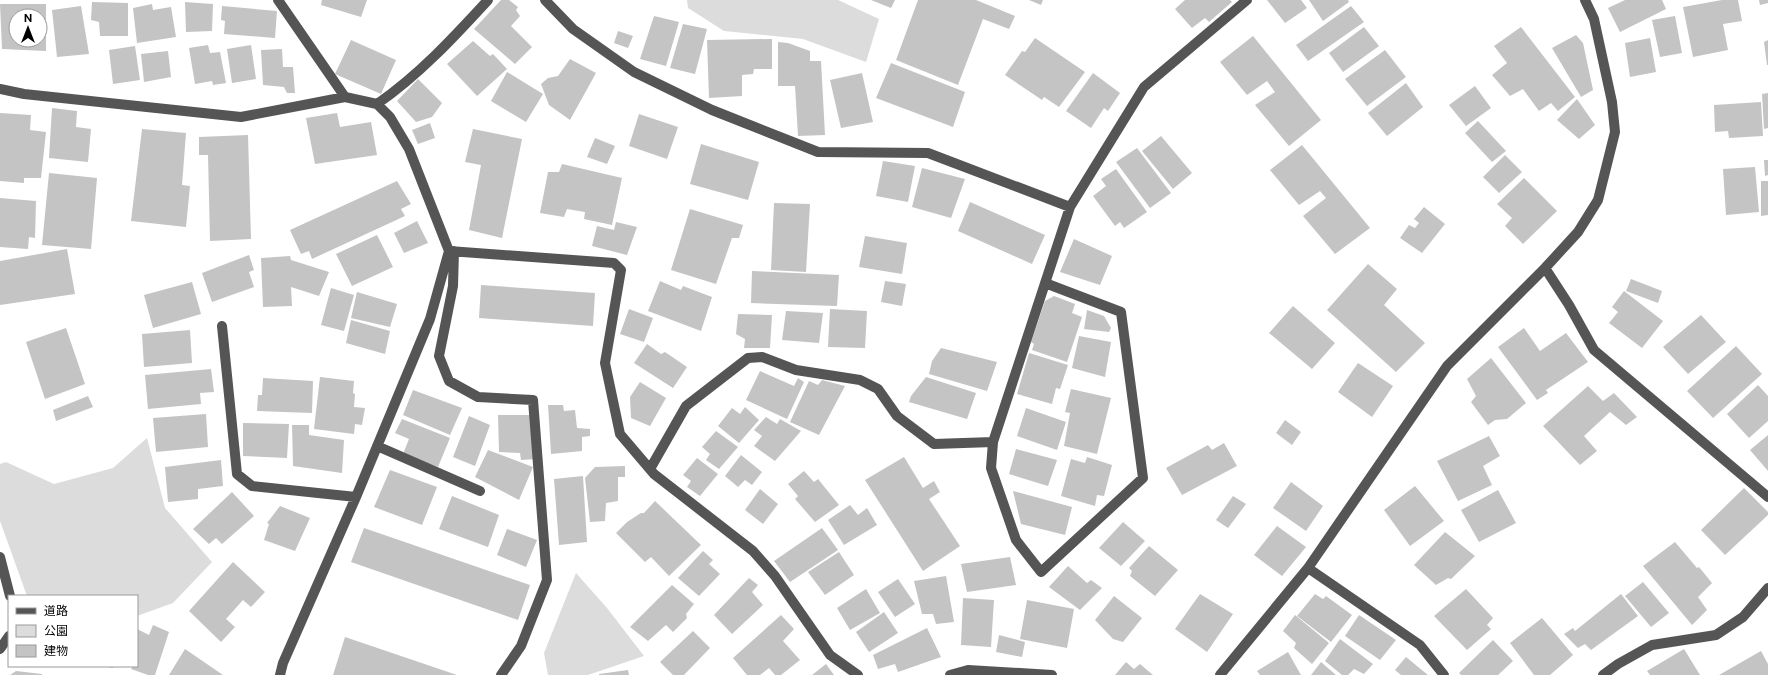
<svg xmlns="http://www.w3.org/2000/svg" width="1768" height="675" font-family="'Public Sans','Noto Sans JP',sans-serif">
<rect width="100%" height="100%" fill="#fff"/>
<path fill="#dcdcdc" d="M 687,0 L 838,0 L 879,19 L 866,62 L 803,39 L 724,31 L 688,8 Z
M 147,438 L 165,508 L 212,562 L 173,603 L 137,616 L 137,596 L 27,596 L 0,521 L 0,464 L 6,462 L 54,484 L 113,468 Z
M 576,573 L 607,608 L 644,656 L 588,675 L 548,675 L 544,653 Z"/>
<path fill="#c4c4c4" fill-rule="evenodd" d="M 322,0 L 367,0 L 361,17 L 321,5 Z
M 501,0 L 509,0 L 518,7 L 516,10 L 520,16 L 511,26 L 532,47 L 515,64 L 474,29 Z
M 871,0 L 895,0 L 891,8 Z
M 918,0 L 976,0 L 1015,16 L 1009,29 L 983,19 L 958,85 L 896,60 Z
M 1029,0 L 1043,0 L 1041,5 Z
M 1185,0 L 1230,0 L 1232,2 L 1209,22 L 1205,18 L 1192,28 L 1175,9 Z
M 1267,0 L 1301,0 L 1307,8 L 1285,23 Z
M 1309,0 L 1348,0 L 1349,2 L 1323,21 Z
M 1625,0 L 1662,0 L 1666,9 L 1620,32 L 1608,8 Z
M 1722,0 L 1738,0 L 1742,21 L 1723,24 L 1728,50 L 1693,57 L 1683,7 Z
M 1759,0 L 1768,0 L 1768,3 L 1760,5 Z
M 92,2 L 128,3 L 128,36 L 100,36 L 99,22 L 91,20 Z
M 185,2 L 213,4 L 212,31 L 186,32 Z
M 0,4 L 46,4 L 46,51 L 2,49 ZM 16,16 L 40,16 L 40,40 L 16,40 Z
M 152,4 L 153,10 L 171,7 L 176,37 L 137,43 L 133,8 Z
M 81,6 L 89,54 L 57,57 L 52,10 Z
M 222,6 L 277,11 L 275,38 L 224,34 L 225,21 L 221,20 Z
M 1351,6 L 1364,22 L 1308,61 L 1296,45 Z
M 654,16 L 679,22 L 666,66 L 640,59 Z
M 1675,16 L 1682,53 L 1660,57 L 1652,20 Z
M 683,24 L 707,29 L 695,74 L 670,68 Z
M 1364,27 L 1379,46 L 1343,72 L 1329,53 Z
M 1521,27 L 1575,97 L 1558,111 L 1551,103 L 1539,111 L 1523,89 L 1510,96 L 1492,75 L 1507,63 L 1494,46 Z
M 618,31 L 633,36 L 628,48 L 614,43 Z
M 1576,35 L 1583,43 L 1593,90 L 1581,97 L 1552,48 Z
M 1253,36 L 1321,120 L 1289,146 L 1255,105 L 1275,92 L 1267,81 L 1247,95 L 1220,62 Z
M 1035,38 L 1085,72 L 1059,107 L 1044,97 L 1042,100 L 1005,75 L 1022,51 L 1025,52 Z
M 1650,38 L 1656,72 L 1630,77 L 1625,43 Z
M 772,39 L 772,69 L 754,69 L 753,74 L 742,75 L 742,96 L 709,98 L 707,40 Z
M 351,40 L 396,60 L 381,94 L 335,74 Z
M 1768,40 L 1768,65 L 1767,65 L 1764,42 Z
M 473,41 L 490,56 L 493,54 L 507,69 L 477,96 L 447,64 Z
M 778,42 L 788,43 L 810,51 L 810,61 L 821,61 L 825,135 L 798,136 L 795,86 L 778,86 Z
M 208,45 L 210,53 L 220,52 L 226,83 L 213,85 L 212,81 L 195,84 L 189,48 Z
M 251,45 L 256,79 L 232,83 L 227,49 Z
M 135,46 L 140,80 L 113,84 L 109,50 Z
M 282,49 L 283,67 L 293,67 L 295,93 L 287,93 L 284,87 L 263,85 L 261,50 Z
M 1385,50 L 1406,77 L 1367,106 L 1345,79 Z
M 168,51 L 171,77 L 144,82 L 141,54 Z
M 570,59 L 596,73 L 570,120 L 549,105 L 541,84 L 548,78 L 558,76 Z
M 891,63 L 965,92 L 953,127 L 876,98 Z
M 507,72 L 543,94 L 526,122 L 491,101 Z
M 862,73 L 873,122 L 841,128 L 830,80 Z
M 1093,73 L 1120,93 L 1108,111 L 1104,108 L 1091,128 L 1066,111 Z
M 418,79 L 442,103 L 432,117 L 416,122 L 397,101 Z
M 1406,83 L 1423,107 L 1387,136 L 1368,113 Z
M 1475,86 L 1491,108 L 1466,126 L 1449,105 Z
M 1768,93 L 1768,128 L 1764,129 L 1762,94 Z
M 1577,99 L 1595,125 L 1579,139 L 1557,120 Z
M 1761,102 L 1763,136 L 1729,138 L 1728,131 L 1715,132 L 1714,105 Z
M 52,108 L 77,111 L 76,127 L 91,129 L 88,162 L 49,158 Z
M 0,113 L 31,115 L 30,130 L 46,132 L 41,178 L 24,178 L 24,183 L 0,181 Z
M 337,113 L 340,127 L 371,122 L 377,155 L 315,164 L 306,118 Z
M 639,114 L 678,127 L 667,159 L 629,146 Z
M 1478,121 L 1506,151 L 1492,162 L 1465,133 Z
M 430,123 L 435,138 L 418,144 L 412,130 Z
M 142,129 L 186,133 L 182,185 L 190,186 L 186,227 L 131,221 Z
M 473,129 L 522,139 L 502,238 L 469,230 L 481,165 L 465,162 Z
M 248,135 L 251,239 L 210,241 L 208,155 L 199,155 L 199,137 Z
M 1161,136 L 1192,173 L 1173,189 L 1142,151 Z
M 595,138 L 615,146 L 607,164 L 587,157 Z
M 701,144 L 759,162 L 748,200 L 690,184 Z
M 1302,145 L 1370,228 L 1335,254 L 1303,216 L 1326,198 L 1320,191 L 1299,205 L 1270,170 Z
M 1137,148 L 1171,193 L 1150,208 L 1116,162 Z
M 1505,155 L 1522,172 L 1499,193 L 1483,177 Z
M 1764,160 L 1768,160 L 1768,175 L 1765,176 Z
M 883,161 L 915,166 L 908,202 L 876,196 Z
M 562,164 L 622,178 L 612,225 L 584,219 L 585,212 L 567,209 L 564,217 L 540,213 L 548,172 L 559,172 Z
M 1755,167 L 1759,212 L 1726,215 L 1723,169 Z
M 922,168 L 965,179 L 951,218 L 912,207 Z
M 1116,169 L 1147,212 L 1124,228 L 1120,222 L 1115,226 L 1093,196 L 1106,186 L 1101,179 Z
M 49,173 L 97,178 L 91,249 L 42,245 Z
M 1524,178 L 1557,211 L 1523,244 L 1505,226 L 1512,218 L 1497,204 Z
M 397,181 L 411,204 L 401,209 L 405,216 L 312,259 L 309,251 L 301,254 L 290,230 Z
M 1761,181 L 1768,181 L 1768,215 L 1761,216 Z
M 0,198 L 36,201 L 35,238 L 29,237 L 28,249 L 0,247 Z
M 970,202 L 1045,235 L 1032,264 L 958,231 Z
M 774,203 L 810,204 L 806,272 L 771,270 Z
M 1424,207 L 1445,224 L 1422,253 L 1400,238 L 1409,225 L 1415,228 L 1419,223 L 1414,219 Z
M 690,209 L 743,225 L 739,238 L 732,238 L 716,284 L 671,270 Z
M 417,221 L 428,243 L 404,253 L 394,233 Z
M 616,222 L 637,227 L 627,255 L 592,246 L 597,226 L 614,230 Z
M 377,235 L 393,267 L 352,286 L 336,254 Z
M 865,236 L 907,243 L 902,274 L 859,267 Z
M 1074,239 L 1112,256 L 1100,285 L 1060,272 Z
M 67,249 L 75,294 L 0,305 L 0,261 Z
M 249,255 L 254,270 L 249,272 L 254,287 L 212,302 L 202,273 Z
M 290,256 L 291,260 L 329,272 L 319,296 L 291,287 L 292,306 L 263,307 L 261,258 Z
M 1368,264 L 1397,289 L 1384,305 L 1425,343 L 1396,372 L 1327,310 Z
M 752,271 L 839,275 L 837,306 L 751,303 Z
M 1631,279 L 1662,291 L 1658,303 L 1626,291 Z
M 660,281 L 681,290 L 683,286 L 712,297 L 701,331 L 648,311 Z
M 885,281 L 906,284 L 902,306 L 881,302 Z
M 192,282 L 201,314 L 153,328 L 144,295 Z
M 481,285 L 595,293 L 593,326 L 479,318 Z
M 331,288 L 354,295 L 344,331 L 321,325 Z
M 1624,291 L 1663,321 L 1642,348 L 1609,323 L 1618,312 L 1612,307 Z
M 357,292 L 397,304 L 390,327 L 351,318 Z
M 1054,296 L 1075,304 L 1072,313 L 1082,317 L 1067,362 L 1032,350 L 1034,344 L 1031,342 L 1045,301 Z
M 1293,306 L 1335,343 L 1312,369 L 1269,333 Z
M 629,309 L 653,318 L 644,342 L 620,334 Z
M 830,309 L 867,311 L 865,348 L 828,347 Z
M 1087,310 L 1104,316 L 1111,328 L 1109,332 L 1084,329 Z
M 786,311 L 823,313 L 819,343 L 782,340 Z
M 738,314 L 772,315 L 770,348 L 744,348 L 745,339 L 736,334 Z
M 1701,315 L 1726,342 L 1688,374 L 1663,347 Z
M 351,320 L 390,331 L 385,354 L 346,343 Z
M 66,328 L 85,384 L 45,399 L 26,342 Z
M 1524,328 L 1540,351 L 1566,333 L 1588,362 L 1546,390 L 1548,393 L 1537,400 L 1498,347 Z
M 190,330 L 192,363 L 144,367 L 142,334 Z
M 1079,336 L 1111,342 L 1105,377 L 1072,368 Z
M 647,344 L 661,354 L 665,352 L 687,367 L 673,388 L 634,363 Z
M 1736,346 L 1762,374 L 1713,418 L 1687,391 Z
M 941,348 L 997,362 L 987,391 L 929,374 L 932,361 Z
M 1029,353 L 1068,365 L 1060,389 L 1056,388 L 1052,404 L 1017,394 Z
M 1491,358 L 1526,403 L 1507,419 L 1495,420 L 1488,425 L 1471,402 L 1476,396 L 1467,379 Z
M 1358,363 L 1393,386 L 1372,417 L 1338,392 Z
M 211,369 L 214,392 L 200,393 L 201,404 L 148,409 L 145,375 Z
M 760,371 L 794,386 L 798,378 L 804,382 L 787,419 L 746,400 Z
M 320,377 L 354,381 L 353,393 L 355,394 L 354,407 L 365,408 L 362,425 L 355,424 L 354,434 L 314,429 Z
M 926,377 L 976,393 L 967,419 L 909,402 L 911,396 Z
M 263,378 L 313,381 L 312,413 L 257,411 L 258,395 L 262,395 Z
M 822,380 L 845,386 L 819,435 L 790,422 L 809,381 L 818,385 Z
M 640,382 L 666,398 L 650,426 L 631,418 L 630,397 Z
M 1758,385 L 1768,396 L 1768,421 L 1749,438 L 1727,414 Z
M 1588,386 L 1603,401 L 1614,393 L 1637,417 L 1626,425 L 1610,412 L 1584,436 L 1597,451 L 1580,465 L 1543,426 Z
M 1071,389 L 1111,398 L 1097,454 L 1064,446 L 1070,413 L 1065,412 Z
M 413,390 L 462,408 L 450,435 L 403,415 Z
M 88,396 L 93,407 L 56,421 L 53,410 Z
M 548,405 L 563,405 L 564,411 L 575,410 L 577,428 L 590,429 L 590,436 L 582,437 L 582,451 L 551,454 Z
M 745,407 L 759,420 L 739,443 L 718,426 L 732,408 L 740,414 Z
M 1026,408 L 1066,422 L 1057,450 L 1017,436 Z
M 206,414 L 208,447 L 156,452 L 153,418 Z
M 498,415 L 533,415 L 537,459 L 521,460 L 520,453 L 499,452 Z
M 469,416 L 490,425 L 475,466 L 453,457 Z
M 766,417 L 777,424 L 780,419 L 801,431 L 775,461 L 754,446 L 762,436 L 754,430 Z
M 402,419 L 450,438 L 438,467 L 403,454 L 409,439 L 395,433 Z
M 1285,420 L 1301,432 L 1292,445 L 1276,433 Z
M 243,423 L 289,424 L 287,458 L 243,456 Z
M 292,425 L 309,425 L 309,435 L 344,440 L 342,473 L 293,466 Z
M 716,431 L 738,447 L 719,469 L 706,460 L 710,454 L 702,447 Z
M 1768,435 L 1768,471 L 1750,450 Z
M 1489,436 L 1500,456 L 1483,466 L 1492,485 L 1458,501 L 1437,461 Z
M 1224,443 L 1237,466 L 1182,495 L 1166,468 L 1208,445 L 1212,450 Z
M 1016,449 L 1057,460 L 1048,486 L 1009,474 Z
M 488,450 L 533,467 L 519,500 L 475,477 Z
M 741,455 L 762,472 L 752,485 L 745,480 L 738,487 L 725,476 Z
M 904,457 L 923,488 L 934,481 L 940,492 L 929,499 L 960,546 L 923,571 L 865,480 Z
M 1087,457 L 1112,465 L 1104,496 L 1097,495 L 1095,506 L 1061,496 L 1071,459 L 1085,463 Z
M 697,458 L 718,474 L 700,496 L 687,487 L 691,481 L 683,475 Z
M 221,460 L 223,486 L 198,489 L 198,499 L 168,502 L 165,467 Z
M 625,466 L 625,477 L 618,477 L 618,501 L 606,503 L 605,521 L 590,522 L 585,478 L 595,467 Z
M 390,470 L 437,487 L 422,525 L 374,507 Z
M 804,471 L 814,482 L 818,479 L 839,505 L 815,522 L 795,499 L 798,496 L 788,484 Z
M 583,476 L 587,542 L 559,545 L 554,479 Z
M 1291,482 L 1323,506 L 1306,531 L 1273,508 Z
M 1415,486 L 1444,521 L 1410,546 L 1384,510 Z
M 1744,488 L 1768,512 L 1768,515 L 1725,555 L 1701,530 Z
M 760,489 L 778,504 L 763,524 L 745,510 Z
M 1498,490 L 1516,523 L 1479,542 L 1461,510 Z
M 1013,491 L 1072,507 L 1065,535 L 1021,524 Z
M 232,492 L 254,516 L 222,544 L 216,538 L 209,544 L 193,529 Z
M 452,496 L 499,515 L 488,547 L 439,529 Z
M 1233,496 L 1246,504 L 1228,528 L 1216,520 Z
M 655,501 L 701,545 L 669,576 L 651,557 L 645,562 L 616,533 L 627,522 L 641,513 L 644,513 Z
M 850,505 L 858,515 L 867,508 L 877,525 L 844,545 L 828,520 Z
M 280,506 L 310,518 L 295,551 L 264,540 L 269,524 L 267,523 Z
M 1123,522 L 1145,541 L 1121,566 L 1099,548 Z
M 1277,526 L 1306,547 L 1282,576 L 1254,555 Z
M 364,528 L 530,585 L 518,620 L 351,562 Z
M 822,528 L 838,550 L 790,582 L 774,561 Z
M 507,529 L 537,540 L 526,567 L 497,555 Z
M 1445,532 L 1475,556 L 1451,579 L 1448,578 L 1436,585 L 1414,565 Z
M 1675,542 L 1697,568 L 1699,567 L 1712,583 L 1698,597 L 1707,610 L 1692,625 L 1643,566 Z
M 1149,546 L 1178,570 L 1155,596 L 1130,576 L 1132,571 L 1129,568 Z
M 703,551 L 713,560 L 709,564 L 720,574 L 699,596 L 678,578 Z
M 839,552 L 854,575 L 825,595 L 808,572 Z
M 1010,557 L 1016,585 L 967,592 L 961,564 Z
M 233,562 L 265,592 L 251,607 L 243,600 L 226,619 L 235,627 L 221,642 L 189,611 Z
M 1068,566 L 1087,583 L 1091,580 L 1102,588 L 1080,610 L 1049,587 Z
M 946,576 L 954,622 L 936,624 L 933,614 L 922,614 L 914,581 Z
M 749,578 L 758,585 L 752,592 L 763,605 L 732,634 L 714,615 Z
M 898,579 L 915,604 L 895,617 L 878,592 Z
M 1643,582 L 1669,613 L 1651,627 L 1625,596 Z
M 672,585 L 694,604 L 686,614 L 687,618 L 673,632 L 666,625 L 648,641 L 630,627 Z
M 866,589 L 880,613 L 850,630 L 837,608 Z
M 1466,589 L 1493,618 L 1487,625 L 1491,629 L 1467,650 L 1434,616 Z
M 1200,594 L 1233,614 L 1207,652 L 1175,629 Z
M 1315,594 L 1323,599 L 1326,596 L 1352,615 L 1331,642 L 1297,616 Z
M 1621,594 L 1638,616 L 1591,650 L 1585,644 L 1578,648 L 1564,634 L 1573,628 L 1575,631 Z
M 1114,596 L 1142,618 L 1123,642 L 1113,639 L 1095,620 Z
M 963,598 L 994,600 L 991,647 L 961,645 Z
M 1027,600 L 1074,609 L 1067,648 L 1020,639 Z
M 884,612 L 898,633 L 869,652 L 856,632 Z
M 781,615 L 794,629 L 783,641 L 800,660 L 781,675 L 775,675 L 769,668 L 760,675 L 747,675 L 733,658 Z
M 1295,615 L 1329,643 L 1312,664 L 1294,648 L 1296,643 L 1283,631 Z
M 1359,615 L 1396,640 L 1380,660 L 1345,636 Z
M 1542,618 L 1573,655 L 1550,675 L 1534,675 L 1510,643 Z
M 153,625 L 169,632 L 155,675 L 148,675 L 131,669 L 133,666 L 137,666 L 137,629 L 149,635 Z
M 927,628 L 941,657 L 898,672 L 895,664 L 878,669 L 873,655 Z
M 693,631 L 710,648 L 684,675 L 673,675 L 660,662 Z
M 999,635 L 1025,642 L 1022,657 L 996,652 Z
M 345,637 L 457,675 L 333,675 Z
M 1340,639 L 1373,664 L 1364,674 L 1354,669 L 1348,675 L 1342,675 L 1325,661 Z
M 1493,640 L 1513,661 L 1498,675 L 1461,675 L 1459,673 Z
M 185,649 L 223,675 L 169,675 Z
M 1684,649 L 1700,675 L 1650,675 L 1647,671 Z
M 1761,651 L 1768,664 L 1768,675 L 1719,675 Z
M 1288,652 L 1301,675 L 1260,675 L 1257,671 Z
M 1406,657 L 1428,675 L 1401,675 L 1395,670 Z
M 1126,662 L 1134,669 L 1140,664 L 1153,675 L 1115,675 Z
M 1321,662 L 1336,675 L 1311,675 Z
M 826,664 L 834,675 L 812,675 Z
M 104,666 L 116,666 L 112,668 Z
M 628,670 L 629,675 L 599,675 L 599,674 Z
M 16,671 L 42,674 L 42,675 L 10,675 Z"/>
<g fill="none" stroke-linecap="round" stroke-linejoin="round">
<path stroke="#555" stroke-width="10" d="M 278,0 L 345,97
M 545,0 L 573,29 L 634,72 L 712,110 L 818,152 L 928,153 L 1070,207 L 1144,87 L 1247,0
M 0,89 L 24,94 L 241,117 L 345,97 L 377,104 L 390,117 L 409,149 L 449,251 L 430,319 L 356,497 L 283,663 L 280,675
M 377,104 C 419,75 454,37 488,0
M 449,251 L 614,263 L 621,270 L 605,363 L 620,434 L 654,474 L 753,551 L 775,576 L 830,655 L 858,675
M 454,251 L 453,286 L 439,356 L 449,381 L 478,397 L 533,400 L 547,580 L 521,646 L 501,675
M 1545,268 L 1569,305 L 1594,350 L 1768,497
M 222,326 L 237,474 L 252,486 L 356,497
M 993,442 L 991,468 L 1016,540 L 1041,572 L 1143,478 L 1121,312 L 1045,283
M 377,446 L 480,491
M 650,469 L 686,406 L 748,358 L 762,357 L 796,370 L 860,380 L 878,389 L 897,416 L 934,444 L 993,442 L 1070,207
M 0,557 L 10,596
M 1308,568 L 1420,645 L 1444,675
M 0,649 L 9,636
M 950,675 L 968,670 L 1052,675
M 1220,675 L 1308,568 L 1447,366 L 1545,268 L 1578,232 L 1598,200 L 1615,132 L 1612,102 L 1594,19 L 1585,0
M 1603,675 L 1618,664 L 1652,645 L 1716,635 L 1743,617 L 1768,588"/>
</g>
<rect x="8" y="595" width="130" height="72" fill="#ffffff" stroke="#999999"/>
<rect x="16" y="608" width="20" height="6" fill="#555555" stroke="#999999"/>
<text x="44" y="615" font-size="12" fill="#000000">道路</text>
<rect x="16" y="625" width="20" height="12" fill="#dcdcdc" stroke="#999999"/>
<text x="44" y="635" font-size="12" fill="#000000">公園</text>
<rect x="16" y="645" width="20" height="12" fill="#c4c4c4" stroke="#999999"/>
<text x="44" y="655" font-size="12" fill="#000000">建物</text>
<g transform="translate(28 28)"><circle r="19" fill="#ffffff" stroke="#999999"/>
<path d="M0-3L7 15L0 10L-7 15Z" fill="#000000"/>
<text y="-6" font-size="11" font-weight="bold" text-anchor="middle" fill="#000000">N</text>
</g>
</svg>
